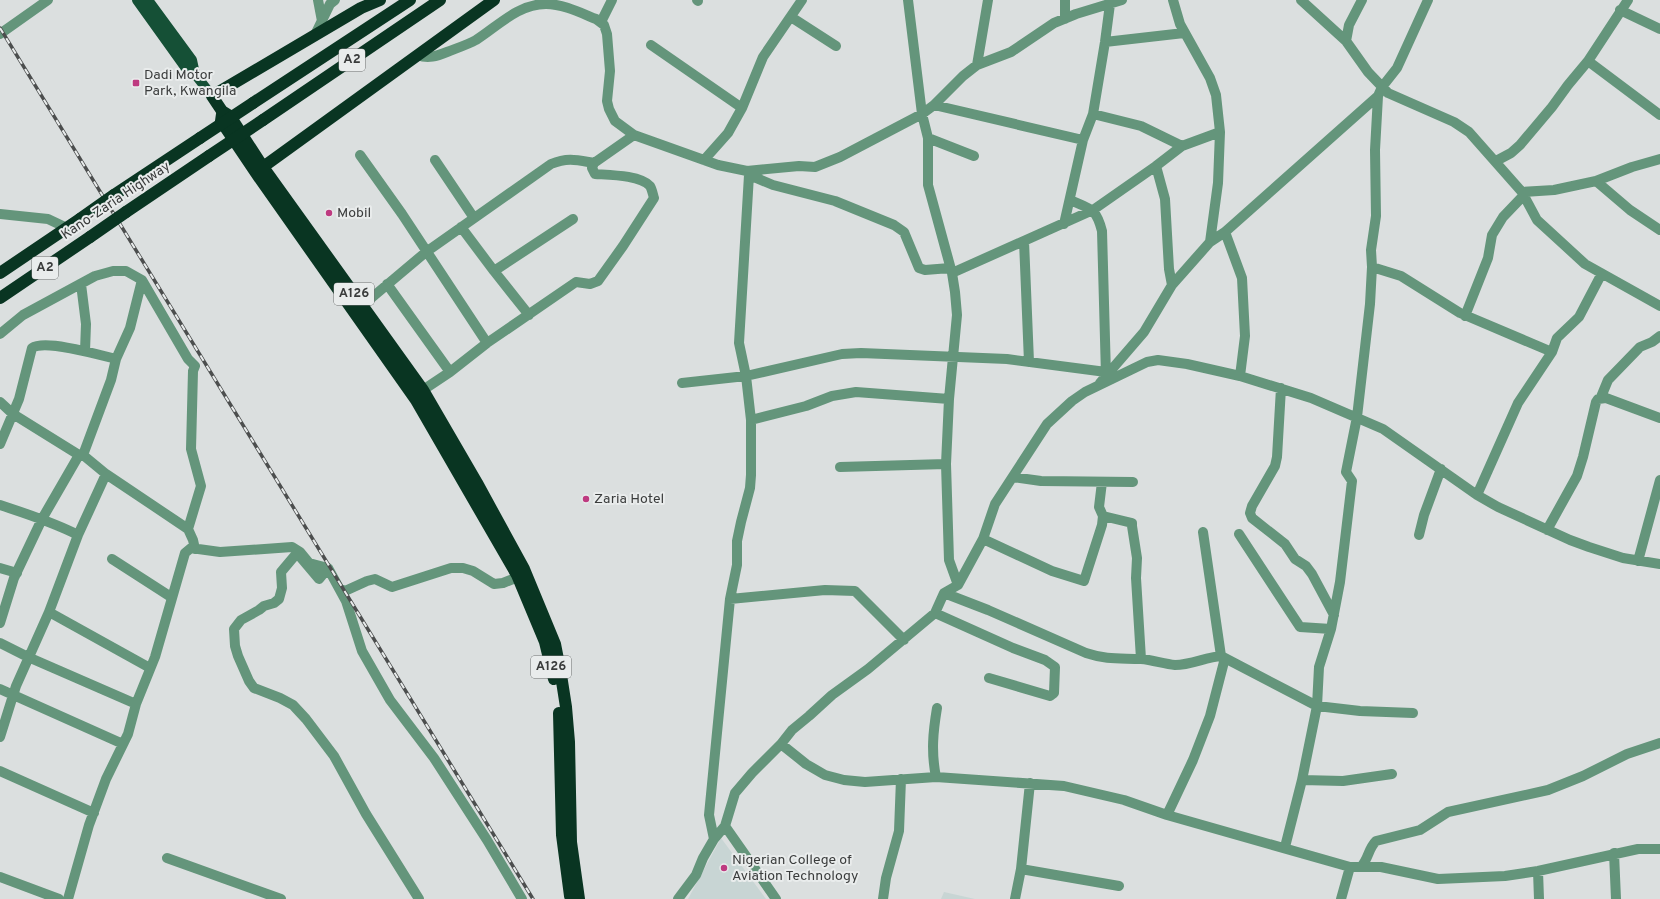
<svg xmlns="http://www.w3.org/2000/svg" width="1660" height="899" font-family="Overpass,sans-serif">
<rect width="100%" height="100%" fill="#dbdfdf"/>
<path fill="#c8d5d4" d="M 721,838 L 766,899 L 688,899 Z
M 944,892 L 975,899 L 941,899 Z"/>
<g fill="none" stroke-linecap="round" stroke-linejoin="round">
<path stroke="#64957b" stroke-width="10" d="M 318,0 L 322,21
M 697,0 L 698,1
M 908,0 L 922,114 L 928,138 L 928,185 L 952,273 L 955,292 L 957,315 L 949,399 L 946,464 L 949,560 L 958,585
M 1173,0 L 1180,24 L 1210,78 L 1216,95 L 1220,132 L 1218,183 L 1210,242
M 1301,0 L 1346,41 L 1368,72 L 1388,93 L 1454,122 L 1469,132 L 1522,192 L 1537,220 L 1585,264 L 1660,306
M 1620,10 L 1660,29
M 791,17 L 836,46
M 1065,19 L 1065,0
M 601,22 L 612,0
M 0,34 L 48,0
M 315,35 L 330,4 L 335,0
M 1346,41 L 1349,25 L 1362,0
M 1105,42 L 1184,33
M 651,45 L 742,108
M 418,55 C 428,59 437,56 447,52 C 457,48 467,45 476,40 C 498,26 518,4 546,4 C 563,4 581,13 596,19 L 604,25 L 607,34 L 610,71 L 607,101 L 609,109 L 615,121 L 634,135 L 718,165 L 747,171 L 799,166 L 815,167 L 840,157 L 922,114 L 934,105 L 963,76 L 977,65 L 1011,52 L 1054,23 L 1076,14 L 1122,0
M 1588,61 L 1660,115
M 977,65 L 988,0
M 934,105 L 1083,140
M 1093,114 L 1141,126 L 1182,146
M 928,138 L 974,156
M 360,155 L 402,214 L 487,343
M 435,160 L 474,218
M 704,160 L 728,133 L 742,108 L 763,57 L 802,0
M 1496,161 L 1511,153 L 1520,145 L 1552,107 L 1568,85 L 1588,61 L 1628,0
M 1156,166 L 1165,199 L 1169,269 L 1172,285
M 749,175 L 773,185 L 835,201 L 894,225 L 904,232 L 919,268 L 925,270 L 950,268
M 1596,181 L 1630,210 L 1660,230
M 1522,192 L 1554,190 L 1596,181 L 1632,167 L 1660,159
M 1070,200 C 1091,209 1096,208 1102,231 L 1106,375
M 0,214 L 48,219 L 67,228
M 1064,224 L 1083,140 L 1093,114 L 1105,42 L 1110,4
M 461,227 L 494,271 L 529,315
M 1225,232 L 1242,278 L 1245,336 L 1240,376
M 1024,241 L 1029,362
M 1372,267 L 1401,276 L 1460,313 L 1552,352
M 494,271 L 573,219
M 952,273 L 1093,210 L 1156,166 L 1182,146 L 1220,132
M 81,284 L 86,324 L 85,351
M 387,284 L 450,372
M 363,305 L 426,252 L 551,164 C 568,157 577,160 594,163 L 634,135
M 1465,316 L 1488,258 L 1492,235 L 1503,217 L 1524,195
M 0,334 L 23,315 L 95,276 L 113,271 L 126,271 L 142,280 L 188,359 L 195,366 L 193,371 L 191,449 L 201,486 L 188,529
M 682,383 L 746,376 L 842,354 L 861,353 L 1007,359 L 1106,372
M 1100,383 L 1144,332 L 1172,285 L 1210,242 L 1225,232 L 1378,96 L 1382,87 L 1397,68 L 1428,0
M 1281,388 L 1277,457 L 1275,466 L 1252,506 L 1250,513 L 1252,518 L 1285,544 L 1295,559 L 1306,566 L 1312,574 L 1334,615
M 423,390 L 450,372 L 487,343 L 576,282 L 590,284 L 598,281 L 623,246 L 654,198 C 653,195 652,189 650,186 C 640,175 609,175 595,174 L 592,168 L 594,163
M 1601,397 L 1608,380 L 1640,347 L 1652,342 L 1660,336
M 0,402 L 13,414 L 79,455 L 83,455 L 106,474 L 188,529 L 193,540 L 195,549
M 751,420 L 806,406 L 832,396 L 856,392 L 949,399
M 0,444 L 19,399 L 32,348 C 45,339 100,355 116,359
M 83,455 L 111,380 L 116,359 L 130,328 L 142,280
M 840,467 L 946,464
M 1013,477 L 1041,481 L 1133,482
M 1477,495 L 1518,403 L 1552,352 L 1557,338 L 1579,317 L 1601,275
M 0,505 C 27,514 53,522 78,535
M 1103,516 L 1132,523 L 1132,526 L 1137,558 L 1136,578 L 1141,659
M 1547,530 L 1577,476 L 1583,457 L 1596,402 L 1598,399 L 1606,398 L 1660,418
M 1203,532 L 1221,656
M 1239,534 L 1300,627 L 1331,629
M 1419,535 L 1424,515 L 1441,469
M 983,539 L 1052,571 L 1084,581 L 1102,525 L 1103,516 L 1099,507 L 1102,482
M 112,559 L 171,597
M 1638,561 L 1660,480
M 0,568 L 17,573
M 328,568 L 319,579 L 297,553 L 281,572 L 282,588 L 279,599 L 274,603 L 264,606 L 259,610 L 241,620 L 234,629 L 235,646 L 238,656 L 249,681 L 254,688 L 280,698 L 293,705 L 306,719 L 334,756 L 366,814 L 419,899
M 340,589 L 345,591 L 367,581 L 375,579 L 392,587 L 451,568 L 463,568 L 473,571 L 494,584 L 503,583 L 518,577
M 944,593 L 988,610 L 1086,653 C 1107,660 1120,658 1141,659 C 1153,660 1164,664 1175,665 C 1191,665 1206,657 1221,656 L 1317,706 L 1360,711 L 1413,713
M 730,599 L 825,590 L 855,591 L 904,640
M 49,612 L 150,668
M 935,613 L 1013,648 L 1045,660 L 1055,667 L 1054,693 L 1050,696 L 989,678
M 0,623 L 14,578 L 42,519 L 79,455
M 0,643 L 28,657 L 136,704
M 0,689 L 123,744
M 0,737 L 16,686 L 49,612 L 78,535 L 106,474
M 781,744 L 806,764 L 825,775 L 844,780 L 865,782 L 936,777 L 1064,786 L 1124,800 L 1167,815 L 1350,867 L 1381,867 L 1438,879 L 1461,878 L 1505,876 L 1538,871 L 1638,849 L 1660,849
M 0,771 L 94,813
M 936,777 C 931,752 933,732 937,708
M 1302,780 L 1343,781 L 1392,774
M 1167,815 L 1193,760 L 1210,716 L 1225,658
M 725,826 L 776,899
M 714,839 L 709,815 L 730,599 L 737,565 L 737,541 L 741,522 L 750,488 L 751,475 L 751,420 L 746,376 L 739,343 L 749,175 L 747,171
M 1285,847 L 1302,780 L 1317,706 L 1319,667 L 1331,629 L 1340,582 L 1352,481 L 1346,472 L 1357,417 L 1370,304 L 1372,267 L 1371,250 L 1376,216 L 1375,150 L 1378,96
M 1614,853 L 1616,899
M 167,858 L 281,899
M 1361,867 C 1369,858 1368,849 1376,841 L 1420,830 L 1448,812 L 1548,790 L 1583,776 L 1627,754 L 1660,743
M 1021,869 L 1119,886
M 1538,871 L 1539,899
M 0,877 L 59,899
M 68,899 L 89,825 L 106,779 L 128,734 L 136,704 L 155,657 L 185,553 L 191,548 L 220,552 L 292,547 L 300,552 L 309,563 L 328,568 L 346,601 L 362,651 L 390,700 L 434,758 L 487,840 L 522,899
M 678,899 L 696,875 L 703,858 L 714,839 L 725,826 L 735,793 L 752,773 L 781,744 L 792,730 L 809,716 L 832,695 L 868,669 L 935,613 L 944,593 L 958,585 L 983,539 L 995,504 L 1047,424 L 1072,401 L 1085,392 L 1147,362 L 1158,360 L 1187,364 L 1240,376 L 1311,398 L 1383,429 L 1477,495 L 1498,507 L 1570,540 L 1589,547 L 1623,558 L 1660,564
M 883,899 L 886,878 L 899,831 L 901,779
M 1015,899 L 1021,869 L 1030,783
M 1341,899 L 1350,867"/>
<path stroke="#155036" stroke-width="10" d="M 137,0 L 185,67 L 195,74
M 148,0 L 192,60 L 195,74 L 212,96"/>
<path stroke="#093522" stroke-width="12" d="M 380,0 L 361,8 L 212,96 L 222,111 L 230,116 L 263,167 L 423,390 L 477,483 L 524,569 L 555,644 L 561,675 L 566,707 L 569,742 L 571,842 L 579,899
M 253,103 L 410,0
M 222,114 L 221,121 L 256,173 L 416,400 L 517,575 L 545,642 L 554,679
M 263,120 L 440,0
M 263,167 L 494,0
M 114,195 L 200,138
M 126,212 L 209,156
M 0,273 L 80,219
M 0,298 L 90,237
M 559,713 L 562,835 L 570,896"/>
<defs>
<path id="rail" d="M 0,28 L 533,899"/>
</defs>
<use href="#rail" stroke="#4c4e4e" stroke-width="3.5"/>
<use href="#rail" stroke="#e9ecec" stroke-width="2" stroke-dasharray="6" stroke-linecap="butt"/>
<path stroke="#093522" stroke-width="12" d="M 200,138 L 253,103
M 209,156 L 263,120
M 80,219 L 114,195
M 90,237 L 126,212"/>
</g>
<g fill="#be3a80" stroke="#e9ecec" stroke-width="1.5">
<rect x="132" y="79" width="8" height="8" rx="2"/>
<circle cx="329" cy="213" r="4"/>
<circle cx="586" cy="499" r="4"/>
<circle cx="724" cy="868" r="4"/>
</g>
<g text-anchor="middle" dominant-baseline="central" stroke-width="4" stroke-linejoin="round" paint-order="stroke">
<g fill="#e9ecec" stroke="#6e7171" stroke-width="1">
<rect x="339" y="49" width="26" height="22" rx="3"/>
<rect x="32" y="257" width="26" height="22" rx="3"/>
<rect x="334" y="283" width="40" height="22" rx="3"/>
<rect x="531" y="656" width="40" height="22" rx="3"/>
</g>
<g font-size="13" font-weight="bold" fill="#3a3c3c">
<text x="352" y="60">A2</text>
<text x="45" y="268">A2</text>
<text x="354" y="294">A126</text>
<text x="551" y="667">A126</text>
</g>
<g font-size="14" fill="#3a3c3c" stroke="#e9ecec" text-anchor="start">
<text x="144" y="75">Dadi Motor<tspan x="144" dy="16">Park, Kwangila</tspan></text>
<text x="337" y="213">Mobil</text>
<text x="594" y="499">Zaria Hotel</text>
<text x="732" y="860">Nigerian College of<tspan x="732" dy="16">Aviation Technology</tspan></text>
</g>
<g font-size="14" fill="#3a3c3c" stroke="#e9ecec">
<text transform="translate(116 201) rotate(-34)">Kano-Zaria Highway</text>
</g>
</g>
</svg>
